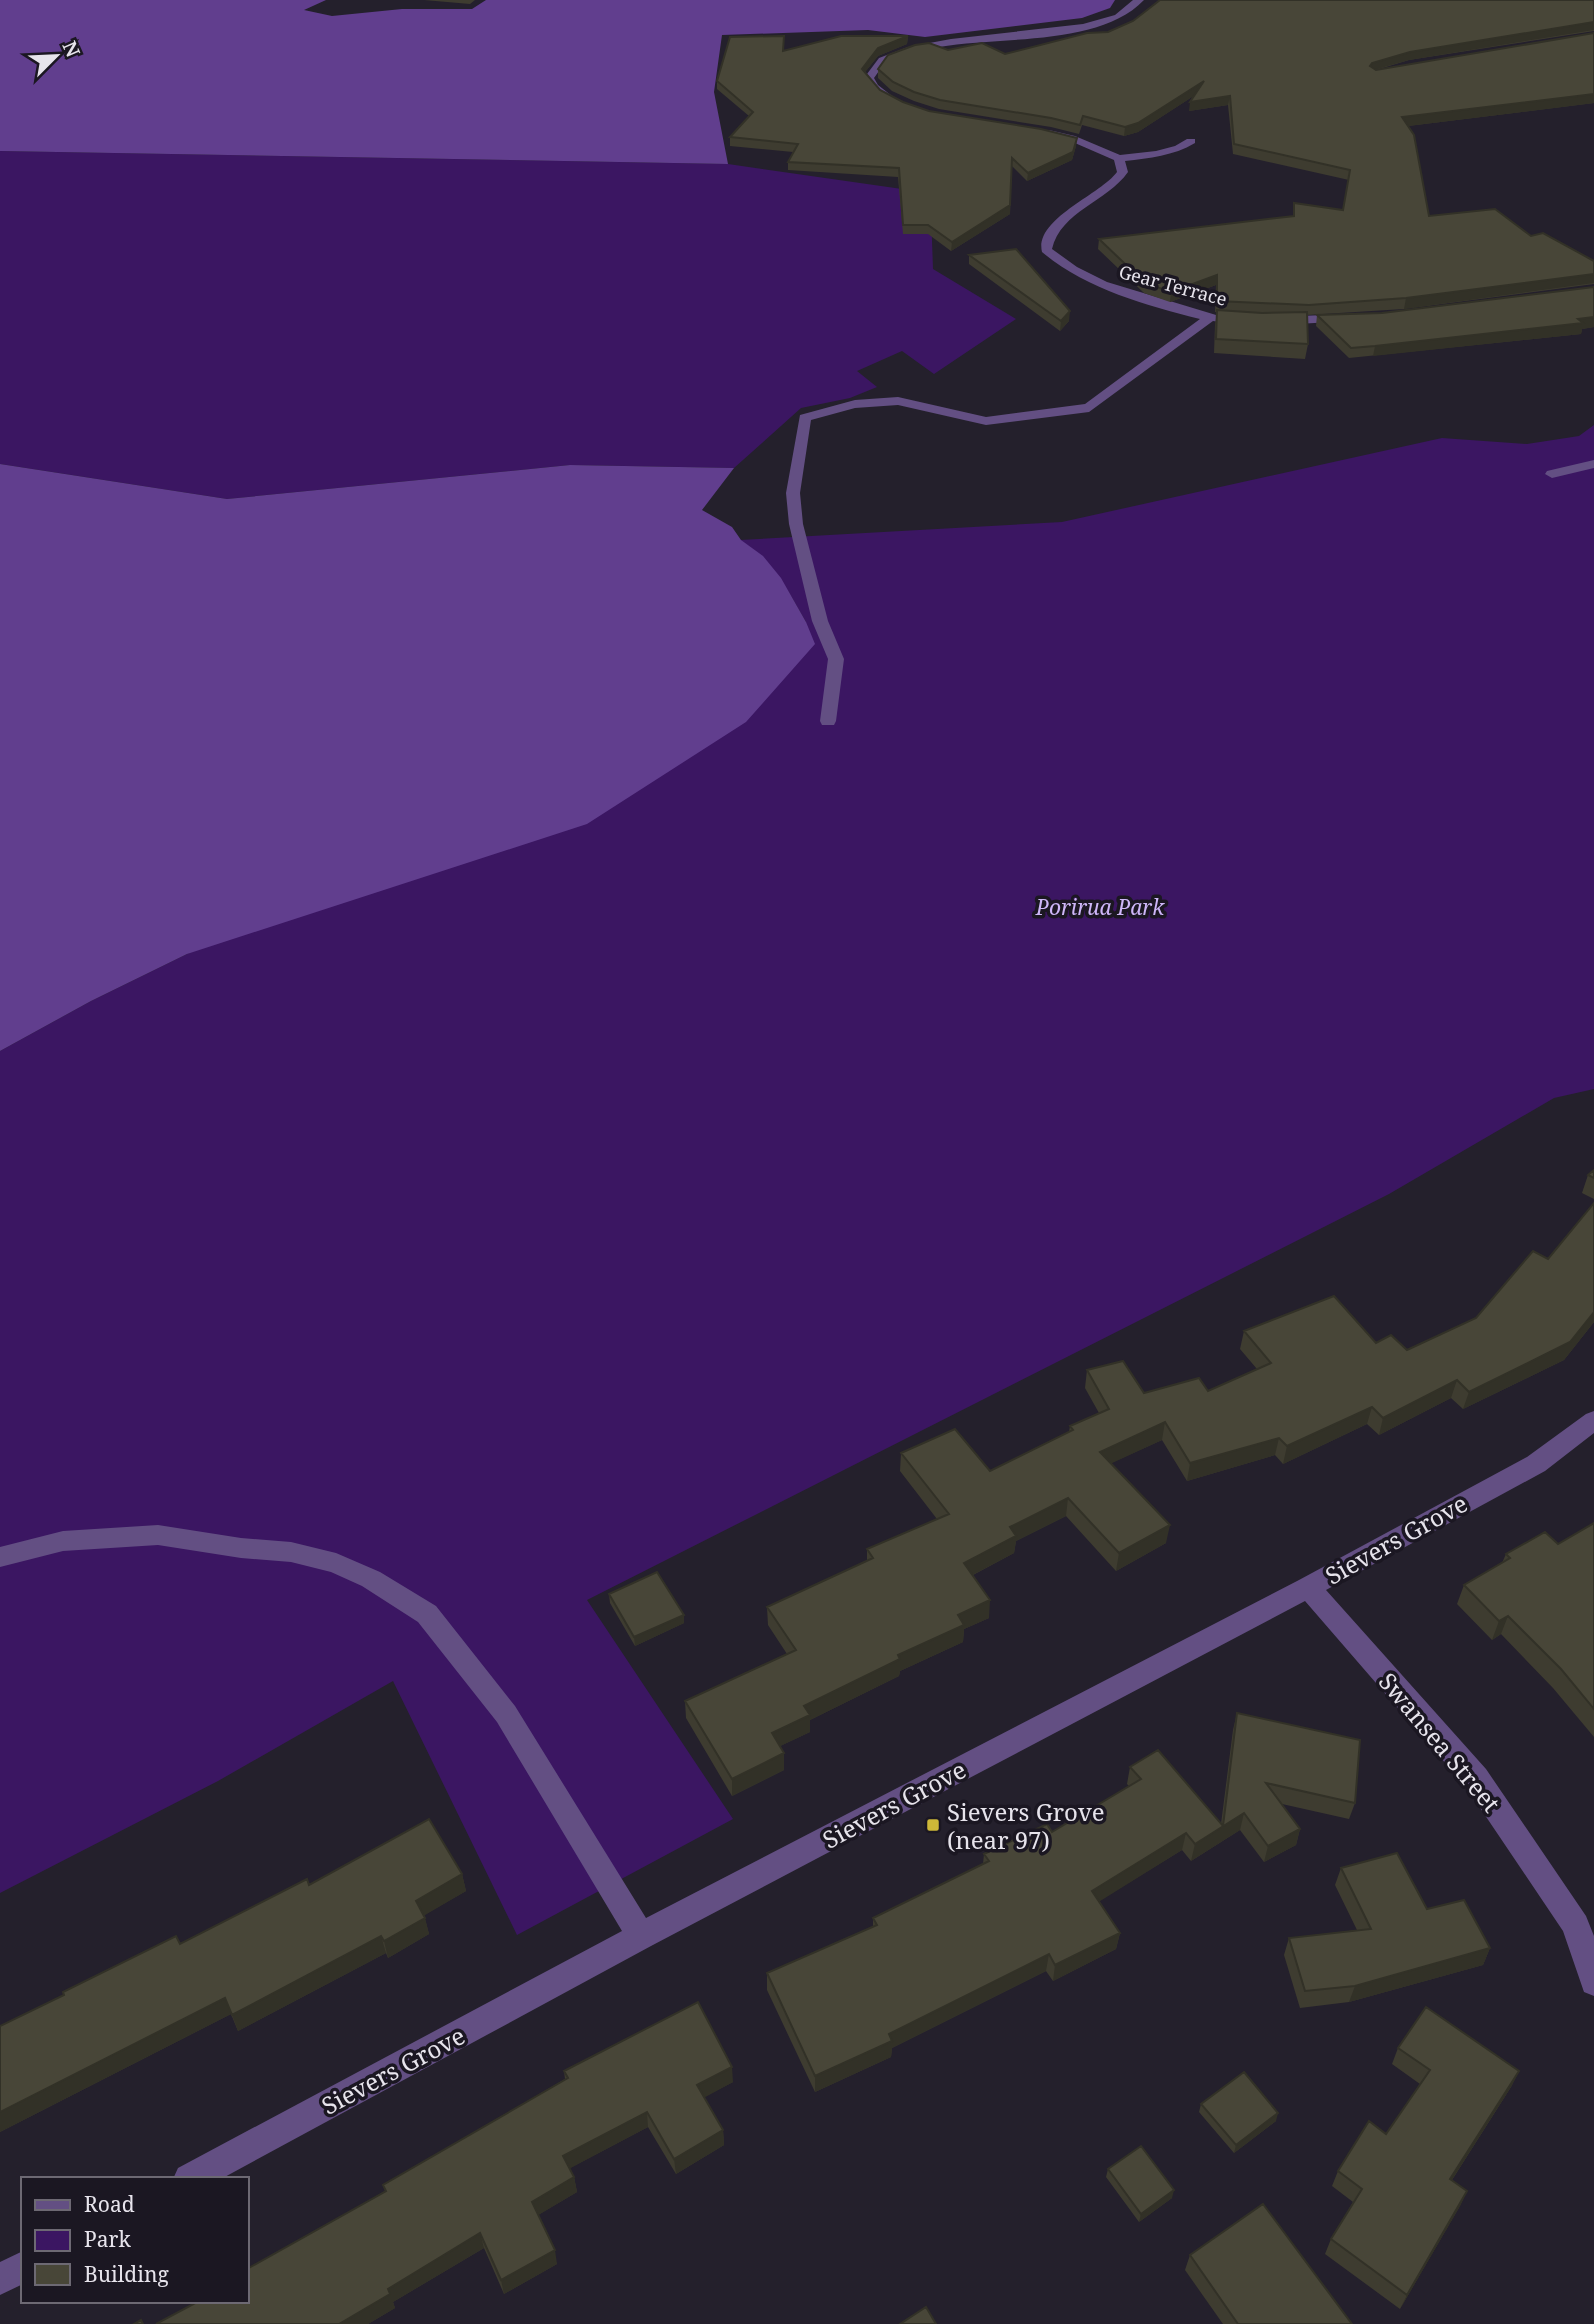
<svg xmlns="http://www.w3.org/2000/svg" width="1594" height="2324" font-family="'Noto Serif',serif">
<rect width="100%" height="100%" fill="#24202c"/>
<path fill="#3b1662" d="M 0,151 L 728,164 L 944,195 L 931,212 L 933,269 L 1016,319 L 934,374 L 902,351 L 857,371 L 877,387 L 850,398 L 801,408 L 734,468 L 570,465 L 227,499 L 0,464 Z
M 1594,425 L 1594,1089 L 1554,1098 L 1389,1194 L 587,1600 L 733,1819 L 517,1935 L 393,1681 L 218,1781 L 0,1893 L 0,1051 L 91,1001 L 187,954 L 806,622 C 786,587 775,564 740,540 L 1062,522 L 1442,438 L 1527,444 L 1579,436 Z"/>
<path fill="#613e8e" d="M 0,0 L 326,0 L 304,10 L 332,16 L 402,9 L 472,9 L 486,0 L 1115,0 L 1110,8 L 1082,18 L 925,37 L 868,30 L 722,35 L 714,92 L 728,164 L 0,151 Z
M 0,464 L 227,499 L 570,465 L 734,468 L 702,510 L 732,527 L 741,540 L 763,556 L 781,578 L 806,622 L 815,644 L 746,722 L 587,824 L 187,954 L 91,1001 L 0,1051 Z"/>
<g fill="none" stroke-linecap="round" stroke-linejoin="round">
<path fill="#634f83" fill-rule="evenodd" d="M 1133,0 L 1144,0 C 1099,47 999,36 939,47 C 922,50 902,52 888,62 C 882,65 878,73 874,78 L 878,85 L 892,96 L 892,100 C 879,101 870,88 864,78 L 879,58 L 908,47 L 951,39 L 1083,24 L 1115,15 Z
M 1049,130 L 1075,136 L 1120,155 L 1156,151 L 1175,146 L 1187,139 L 1195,139 L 1195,143 C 1173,156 1150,158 1125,161 L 1128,172 C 1107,202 1061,211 1052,249 L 1077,267 L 1107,282 L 1226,318 L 1220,322 L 1213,321 L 1089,412 L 986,425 L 898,405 L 855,408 L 811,420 L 800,493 L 803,524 L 828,621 L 844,659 L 836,721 L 834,725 L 822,725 L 820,721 L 828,659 L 812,621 L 789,524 L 786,493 L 800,415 L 855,400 L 898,397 L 986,417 L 1085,404 L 1200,319 C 1145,305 1086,289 1042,252 C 1034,219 1100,195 1117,172 L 1114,160 L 1068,140 L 1045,135 L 1044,133 Z
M 1345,314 L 1351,318 L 1349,321 L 1280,325 L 1274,321 L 1280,317 Z
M 1594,460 L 1594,468 L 1552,478 L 1545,474 L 1547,471 Z
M 1594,1411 L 1594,1433 L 1545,1471 L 1326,1590 L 1486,1769 L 1586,1916 L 1594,1936 L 1594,1996 L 1584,1992 L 1563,1931 L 1466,1787 L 1305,1601 L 651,1946 L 221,2179 L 173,2179 L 178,2168 L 622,1931 L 497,1722 L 418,1622 L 362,1586 L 331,1572 L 291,1562 L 241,1558 L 158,1545 L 63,1551 L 0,1567 L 0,1547 L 63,1531 L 158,1525 L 241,1538 L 291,1542 L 336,1553 L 380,1572 L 436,1606 L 515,1706 L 646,1918 L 1299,1580 L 1527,1457 L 1586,1414 Z
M 23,2251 L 23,2284 L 0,2295 L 0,2262 Z"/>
</g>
<path fill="#3e3c30" d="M 424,0 L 475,0 L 470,4 Z
M 1594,0 L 1594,31 L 1409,60 L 1376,70 L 1594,33 L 1594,103 L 1408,126 L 1429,216 L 1531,236 L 1594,261 L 1594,284 L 1404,309 L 1307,315 L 1308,344 L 1305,359 L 1214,353 L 1215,325 L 1217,312 L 1215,312 L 1216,285 L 1170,302 L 1144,293 L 1098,249 L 1099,239 L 1293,216 L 1294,203 L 1343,210 L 1349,180 L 1233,154 L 1228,105 L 1189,111 L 1195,95 L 1138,132 L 1124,136 L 1082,125 L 1079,134 L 1051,127 L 939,109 L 914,101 L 892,91 L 878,78 L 878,69 L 948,50 L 1005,54 Z
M 908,36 L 907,44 L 878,56 L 865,72 L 880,90 L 903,102 L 929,111 L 1076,146 L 1072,160 L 1027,181 L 1012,166 L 1010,214 L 951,251 L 928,234 L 903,234 L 898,177 L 788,170 L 788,162 L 793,152 L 730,146 L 730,137 L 749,116 L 717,89 L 717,81 L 784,50 Z
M 969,255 L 1069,321 L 1060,331 L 969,264 Z
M 1382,313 L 1594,327 L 1582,329 L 1581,334 L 1349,358 L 1316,326 L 1317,315 Z
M 1594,1170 L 1594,1199 L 1582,1193 L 1588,1175 Z
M 1594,1203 L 1594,1322 L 1564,1360 L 1463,1409 L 1451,1398 L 1379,1435 L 1367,1424 L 1283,1464 L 1275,1455 L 1187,1481 L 1162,1440 L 1111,1463 L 1166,1543 L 1116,1571 L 1066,1516 L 1016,1541 L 1014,1553 L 973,1575 L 989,1618 L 964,1629 L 963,1642 L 900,1671 L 899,1676 L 810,1720 L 810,1732 L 780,1746 L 784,1770 L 732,1796 L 686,1718 L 685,1701 L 787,1654 L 768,1625 L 767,1607 L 867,1561 L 867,1549 L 937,1519 L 900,1471 L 901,1453 L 990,1471 L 1069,1432 L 1070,1426 L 1099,1413 L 1085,1388 L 1087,1370 L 1144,1393 L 1208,1391 L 1257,1369 L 1240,1349 L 1244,1331 L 1376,1343 L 1407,1350 L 1476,1318 L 1548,1259 Z
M 1594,1523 L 1594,1737 L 1553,1688 L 1501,1634 L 1492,1640 L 1457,1604 L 1464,1585 L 1502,1563 L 1506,1554 L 1558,1544 Z
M 609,1594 L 684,1623 L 635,1646 L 610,1603 Z
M 1237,1713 L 1355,1803 L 1349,1819 L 1282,1804 L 1300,1829 L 1296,1845 L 1264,1862 L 1240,1830 L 1191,1861 L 1182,1850 L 1099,1901 L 1120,1933 L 1116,1949 L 1053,1981 L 1046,1971 L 892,2048 L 891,2057 L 815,2092 L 767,1990 L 767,1973 L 873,1927 L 873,1918 L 983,1864 L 984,1854 L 1052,1832 L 1129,1786 L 1127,1784 L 1130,1767 L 1221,1824 L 1233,1730 Z
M 1341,1868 L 1427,1909 L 1490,1948 L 1483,1965 L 1349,2002 L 1300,2008 L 1284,1955 L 1289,1938 L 1357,1930 L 1335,1885 Z
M 462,1874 L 466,1891 L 424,1915 L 429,1934 L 388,1958 L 386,1953 L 238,2031 L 231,2014 L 0,2132 L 0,2026 L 309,1885 Z
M 1398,2048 L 1519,2071 L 1511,2087 L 1452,2180 L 1467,2191 L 1460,2206 L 1400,2309 L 1325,2254 L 1331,2239 L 1353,2202 L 1332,2186 L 1338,2171 L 1386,2134 L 1420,2084 L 1392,2064 Z
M 564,2071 L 733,2082 L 704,2097 L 723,2130 L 724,2145 L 676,2174 L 648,2127 L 570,2168 L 574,2177 L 577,2192 L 538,2215 L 557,2264 L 504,2294 L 484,2248 L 393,2302 L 395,2308 L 368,2324 L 156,2324 L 199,2301 L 385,2191 L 383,2185 L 565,2079 Z
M 1201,2104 L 1276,2121 L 1234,2153 L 1199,2112 Z
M 1108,2169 L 1172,2198 L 1139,2222 L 1106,2177 Z
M 1190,2255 L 1352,2324 L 1223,2324 L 1185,2270 Z"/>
<path fill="#323127" d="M 1594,22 L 1594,30 L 1409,60 L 1370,71 L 1370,66 L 1372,63 L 1410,52 Z
M 908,36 L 907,44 L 878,56 L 862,76 L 862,69 L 878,48 Z
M 1204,81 L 1203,90 L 1138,132 L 1124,136 L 1125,127 Z
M 1594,94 L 1594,103 L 1400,127 L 1402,117 Z
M 1230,96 L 1228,105 L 1189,111 L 1190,102 Z
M 1077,138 L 1076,146 L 1072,160 L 1027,181 L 1028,173 Z
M 1010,205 L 1010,214 L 951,251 L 952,242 Z
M 1594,274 L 1594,283 L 1404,309 L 1406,298 Z
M 1217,275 L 1216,285 L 1170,302 L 1171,292 Z
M 1070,311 L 1069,321 L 1060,331 L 1061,321 Z
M 1594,317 L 1594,327 L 1582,329 L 1581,334 L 1373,356 L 1375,346 Z
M 1594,1312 L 1594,1322 L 1564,1360 L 1463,1409 L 1469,1392 Z
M 1457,1380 L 1451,1398 L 1379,1435 L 1383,1418 Z
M 1372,1407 L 1367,1424 L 1283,1464 L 1287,1446 Z
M 1165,1422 L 1162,1440 L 1097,1470 L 1100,1452 Z
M 1279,1438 L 1275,1455 L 1187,1481 L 1190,1463 Z
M 1068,1498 L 1066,1516 L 1016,1541 L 1014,1553 L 963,1580 L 964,1563 L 1010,1527 Z
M 1170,1525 L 1166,1543 L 1116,1571 L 1119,1553 Z
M 990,1600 L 989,1618 L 964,1629 L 963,1642 L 900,1671 L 899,1676 L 810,1720 L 810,1732 L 772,1750 L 772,1733 L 804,1706 L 898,1655 L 958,1615 Z
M 684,1615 L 684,1623 L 635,1646 L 634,1637 Z
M 1508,1616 L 1501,1634 L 1492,1640 L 1499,1621 Z
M 784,1753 L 784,1770 L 732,1796 L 732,1779 Z
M 1244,1813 L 1240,1830 L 1191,1861 L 1195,1844 Z
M 1300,1829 L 1296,1845 L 1264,1862 L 1268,1846 Z
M 1186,1833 L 1182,1850 L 1089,1908 L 1092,1891 Z
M 462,1874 L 466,1891 L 420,1918 L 416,1901 Z
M 425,1918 L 429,1934 L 388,1958 L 384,1941 Z
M 1120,1933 L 1116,1949 L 1053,1981 L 1055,1965 Z
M 381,1936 L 386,1953 L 238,2031 L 232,2015 Z
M 1490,1948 L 1483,1965 L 1349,2002 L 1355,1986 Z
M 1049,1954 L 1046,1971 L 892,2048 L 891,2057 L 815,2092 L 815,2076 L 889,2034 Z
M 225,1998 L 231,2014 L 0,2132 L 0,2112 Z
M 732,2067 L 733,2082 L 698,2101 L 697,2085 Z
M 1519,2071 L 1511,2087 L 1443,2194 L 1450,2179 Z
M 647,2112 L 648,2127 L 565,2171 L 563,2156 Z
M 1278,2113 L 1276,2121 L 1234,2153 L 1236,2145 Z
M 723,2130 L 724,2145 L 676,2174 L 674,2159 Z
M 574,2177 L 577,2192 L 535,2217 L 532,2202 Z
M 1174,2190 L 1172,2198 L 1139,2222 L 1141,2214 Z
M 1467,2191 L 1460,2206 L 1400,2309 L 1407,2295 Z
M 480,2233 L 484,2248 L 393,2302 L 395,2308 L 368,2324 L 339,2324 L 388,2289 Z
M 555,2250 L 557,2264 L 504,2294 L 501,2280 Z"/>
<path fill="#484638" stroke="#323127" stroke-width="2" d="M 1160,0 L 1594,0 L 1594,22 L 1410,52 L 1372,63 L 1370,66 L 1376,70 L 1594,33 L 1594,94 L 1402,117 L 1414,135 L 1429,216 L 1495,209 L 1531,236 L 1543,233 L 1594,261 L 1594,274 L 1406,298 L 1309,305 L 1217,301 L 1217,275 L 1171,292 L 1145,283 L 1099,239 L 1294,216 L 1294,203 L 1343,210 L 1350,170 L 1234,144 L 1230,96 L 1190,102 L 1204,81 L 1138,123 L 1125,127 L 1083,116 L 1080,125 L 1051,118 L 940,100 L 914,92 L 893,82 L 878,69 L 888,55 L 915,45 L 929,43 L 948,50 L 982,43 L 1005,54 L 1087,33 L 1108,32 L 1133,21 Z
M 784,36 L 783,51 L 841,36 L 908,36 L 878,48 L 862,69 L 880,90 L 903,102 L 929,111 L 1041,129 L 1077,138 L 1073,152 L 1028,173 L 1012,158 L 1010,205 L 952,242 L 928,225 L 903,225 L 899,168 L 788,162 L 798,144 L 730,137 L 753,112 L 717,81 L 730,37 Z
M 1016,249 L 1070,311 L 1061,321 L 969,255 Z
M 1594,287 L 1594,317 L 1578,319 L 1583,323 L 1375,346 L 1351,348 L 1317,315 L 1382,313 Z
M 1217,310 L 1262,313 L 1307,312 L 1308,344 L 1216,339 Z
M 1594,1170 L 1594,1178 L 1588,1175 Z
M 1594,1203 L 1594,1312 L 1570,1342 L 1469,1392 L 1457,1380 L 1383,1418 L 1372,1407 L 1287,1446 L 1279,1438 L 1190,1463 L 1165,1422 L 1100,1452 L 1170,1525 L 1119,1553 L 1068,1498 L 1010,1527 L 1016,1536 L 964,1563 L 990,1600 L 958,1615 L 964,1625 L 898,1655 L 900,1659 L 804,1706 L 810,1715 L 772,1733 L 784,1753 L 732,1779 L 685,1701 L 796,1650 L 767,1607 L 873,1558 L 867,1549 L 949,1514 L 901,1453 L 955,1429 L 990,1471 L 1073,1430 L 1070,1426 L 1109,1409 L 1087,1370 L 1123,1361 L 1144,1393 L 1199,1378 L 1208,1391 L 1271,1363 L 1244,1331 L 1334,1296 L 1376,1343 L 1391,1335 L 1407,1350 L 1476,1318 L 1533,1251 L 1548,1259 Z
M 1594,1523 L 1594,1709 L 1561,1669 L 1508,1616 L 1499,1621 L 1464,1585 L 1510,1558 L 1506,1554 L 1545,1532 L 1558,1544 Z
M 657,1572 L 684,1615 L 634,1637 L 609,1594 Z
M 1237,1713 L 1360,1740 L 1355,1803 L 1266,1783 L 1300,1829 L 1268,1846 L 1244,1813 L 1195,1844 L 1186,1833 L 1092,1891 L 1120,1933 L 1055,1965 L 1049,1954 L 889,2034 L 892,2041 L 815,2076 L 767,1973 L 877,1925 L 873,1918 L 989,1861 L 984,1854 L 1047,1824 L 1052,1832 L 1141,1779 L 1130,1767 L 1158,1750 L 1223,1826 Z
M 429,1819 L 462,1874 L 416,1901 L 425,1918 L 384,1941 L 381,1936 L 232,2015 L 225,1998 L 0,2112 L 0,2026 L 64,1995 L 63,1992 L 176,1936 L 180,1944 L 307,1879 L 309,1885 Z
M 1397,1853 L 1427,1909 L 1464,1900 L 1490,1948 L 1355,1986 L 1305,1991 L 1289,1938 L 1371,1929 L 1341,1868 Z
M 698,2002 L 732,2067 L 697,2085 L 723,2130 L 674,2159 L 647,2112 L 563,2156 L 574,2177 L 532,2202 L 555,2250 L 501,2280 L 480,2233 L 388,2289 L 390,2294 L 339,2324 L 156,2324 L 199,2301 L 247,2301 L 247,2269 L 386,2191 L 383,2185 L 568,2078 L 564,2071 Z
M 1426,2007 L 1519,2071 L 1450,2179 L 1467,2191 L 1407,2295 L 1331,2239 L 1362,2189 L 1338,2171 L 1369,2121 L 1386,2134 L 1430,2070 L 1398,2048 Z
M 1244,2072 L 1278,2113 L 1236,2145 L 1201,2104 Z
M 1141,2146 L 1174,2190 L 1141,2214 L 1108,2169 Z
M 1263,2204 L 1352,2324 L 1238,2324 L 1190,2255 Z
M 926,2307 L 936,2324 L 900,2324 Z
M 141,2320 L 143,2324 L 134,2324 Z"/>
<rect fill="#ceb838" stroke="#1b1722" stroke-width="2.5" x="926" y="1818" width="14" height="14" rx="3.5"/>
<g text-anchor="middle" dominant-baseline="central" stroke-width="7" stroke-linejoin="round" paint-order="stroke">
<g font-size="18" fill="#e7e4ec" stroke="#1b1722">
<text transform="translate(1173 285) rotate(15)">Gear Terrace</text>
</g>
<g font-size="21" font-style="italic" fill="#ceb6f8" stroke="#1b1722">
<text x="1100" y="907">Porirua Park</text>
</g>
<g font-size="24" fill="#e7e4ec" stroke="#1b1722">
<text transform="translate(1396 1539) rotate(-29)">Sievers Grove</text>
<text transform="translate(1440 1742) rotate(50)">Swansea Street</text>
<text transform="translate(894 1804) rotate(-28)">Sievers Grove</text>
<text transform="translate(393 2070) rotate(-28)">Sievers Grove</text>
</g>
<g font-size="24" fill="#e7e4ec" stroke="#1b1722" text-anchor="start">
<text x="947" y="1811">Sievers Grove<tspan x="947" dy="28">(near 97)</tspan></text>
</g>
</g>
<rect x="21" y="2177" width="228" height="126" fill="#1b1722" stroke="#6d6973" stroke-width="2"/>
<rect x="35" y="2200" width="35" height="10" fill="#634f83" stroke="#6d6973" stroke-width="2"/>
<text x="84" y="2212" font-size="21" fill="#e7e4ec">Road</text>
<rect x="35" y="2230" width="35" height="21" fill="#3b1662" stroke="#6d6973" stroke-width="2"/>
<text x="84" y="2247" font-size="21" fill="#e7e4ec">Park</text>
<rect x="35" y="2264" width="35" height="21" fill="#484638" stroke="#6d6973" stroke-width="2"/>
<text x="84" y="2282" font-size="21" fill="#e7e4ec">Building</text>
<g transform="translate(56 56) rotate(66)" stroke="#1b1722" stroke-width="5" paint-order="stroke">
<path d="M0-5L12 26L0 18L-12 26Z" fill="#e7e4ec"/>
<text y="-10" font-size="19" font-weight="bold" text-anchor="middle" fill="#e7e4ec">N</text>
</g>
</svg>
